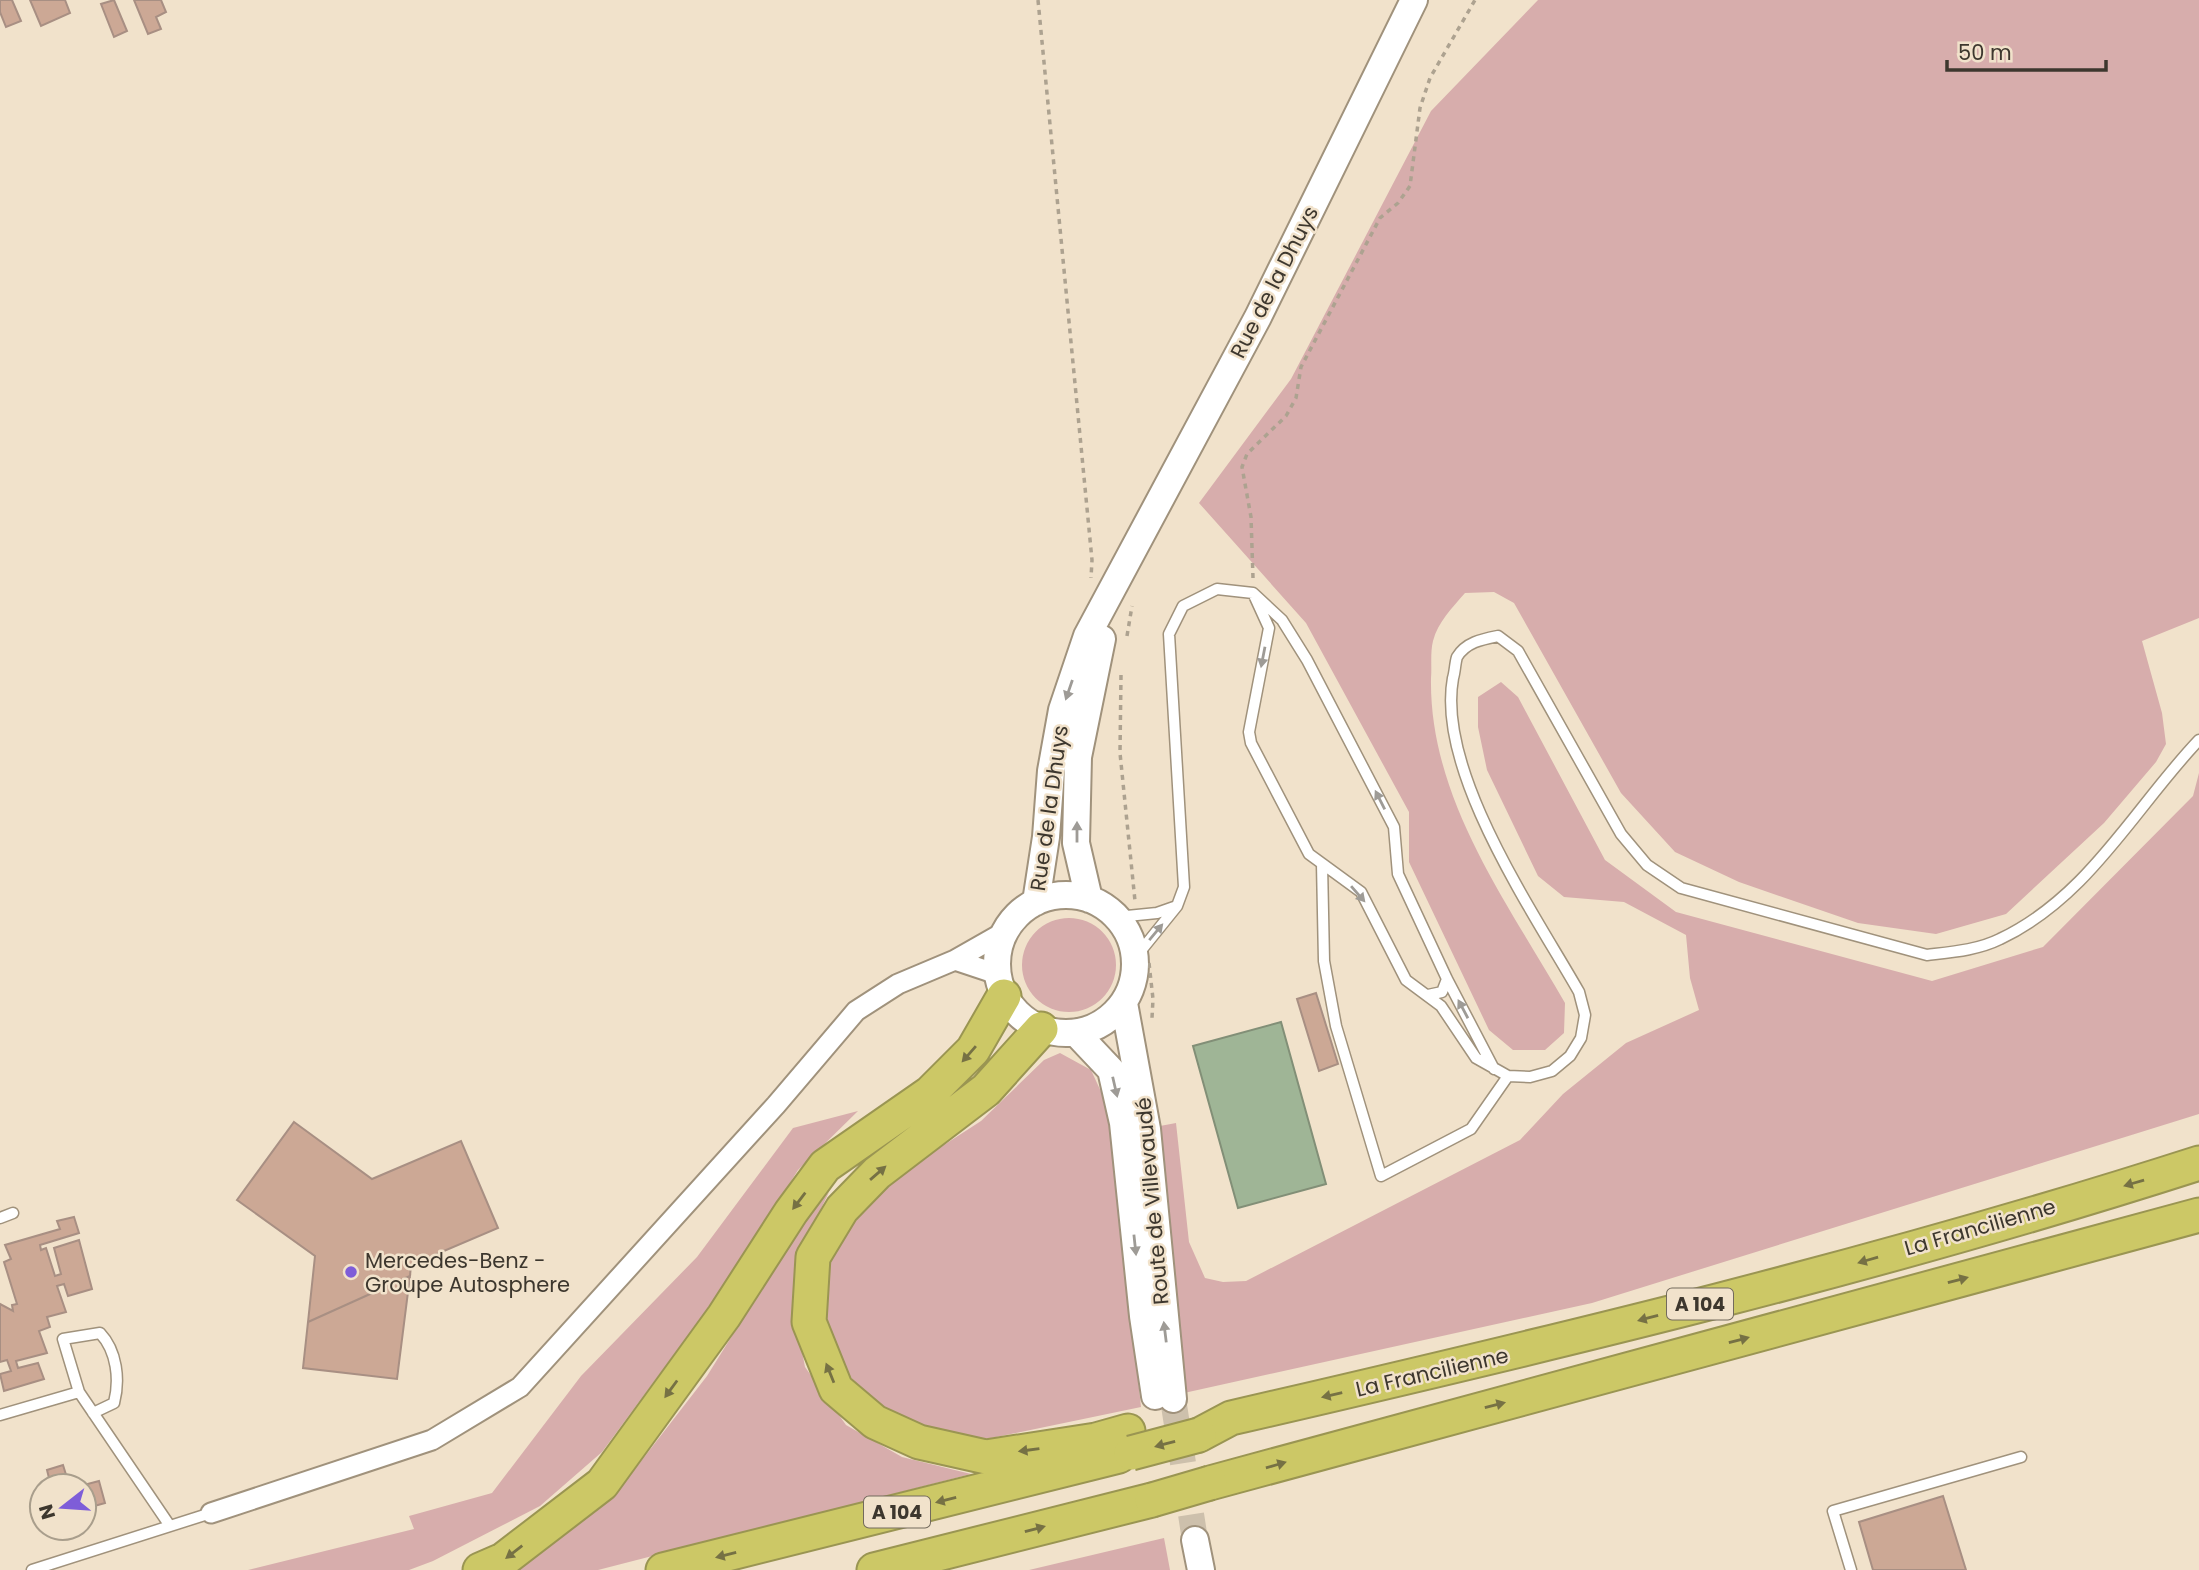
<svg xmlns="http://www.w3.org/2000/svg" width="2199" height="1570" font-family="Poppins,sans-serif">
<rect width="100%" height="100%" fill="#f1e2cb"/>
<path fill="#d7adac" d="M 1538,0 L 2199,0 L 2199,618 L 2142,641 L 2162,713 L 2166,744 L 2156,762 L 2104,823 L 2006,914 L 1936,934 L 1858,923 L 1739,882 L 1675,852 L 1621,793 L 1514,603 L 1494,592 L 1465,593 C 1452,608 1438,622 1433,641 C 1430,653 1432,667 1431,678 C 1429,799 1508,903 1565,1003 L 1564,1033 L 1545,1050 L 1513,1050 L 1489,1030 L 1409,862 L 1409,812 L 1306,623 L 1199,503 L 1291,379 L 1431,111 Z
M 1501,682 L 1518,697 L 1605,860 L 1676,912 L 1932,981 L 2043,947 L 2193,796 L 2199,773 L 2199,1114 L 1592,1303 L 1184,1393 L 1160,1126 L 1176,1123 L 1189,1242 L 1205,1278 L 1223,1282 L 1246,1281 L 1520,1140 L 1563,1094 L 1626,1043 L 1699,1010 L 1690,978 L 1686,935 L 1624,902 L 1564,897 L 1538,876 L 1487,770 L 1478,727 L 1478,697 Z
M1022 965a47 47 0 1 1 94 0a47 47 0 1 1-94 0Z
M 1060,1053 L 1091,1070 L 1109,1109 L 1141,1407 L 977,1441 L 913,1429 L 862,1394 L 835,1353 L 821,1304 L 829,1249 L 857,1210 L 893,1178 L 981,1121 L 1044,1060 Z
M 858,1111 L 798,1170 L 732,1276 L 602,1452 L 540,1506 L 433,1561 L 409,1570 L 248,1570 L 414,1529 L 409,1516 L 492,1493 L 581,1376 L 697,1257 L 793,1128 Z
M 829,1192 L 810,1232 L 792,1299 L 805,1367 L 846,1425 L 902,1457 L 971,1474 L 598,1570 L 509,1570 L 583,1519 L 628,1478 L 707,1376 L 798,1230 Z
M 1164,1538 L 1170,1570 L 1029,1570 Z"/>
<path fill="#9fb596" stroke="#828f77" stroke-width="2" d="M 1281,1022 L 1326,1184 L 1238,1208 L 1193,1046 Z"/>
<path fill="#cca895" stroke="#a88f83" stroke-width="2" d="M 0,0 L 12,0 L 21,21 L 6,27 L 0,12 Z
M 30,0 L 65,0 L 70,13 L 41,26 Z
M 114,0 L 127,31 L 114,37 L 101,4 Z
M 134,0 L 161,0 L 166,12 L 156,17 L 161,29 L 148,34 Z
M 1316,993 L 1338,1064 L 1319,1071 L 1297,999 Z
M 294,1122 L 372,1179 L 461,1141 L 498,1228 L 411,1265 L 410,1276 L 308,1322 L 315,1256 L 237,1200 Z
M 74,1217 L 79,1233 L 40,1245 L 41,1250 L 46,1248 L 55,1276 L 61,1274 L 54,1248 L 79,1240 L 92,1289 L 68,1296 L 64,1284 L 57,1286 L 66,1312 L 47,1317 L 50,1327 L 39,1331 L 47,1353 L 16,1361 L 18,1368 L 38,1363 L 44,1379 L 4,1391 L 0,1374 L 11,1371 L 7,1360 L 0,1362 L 0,1304 L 13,1311 L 12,1305 L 17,1304 L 4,1262 L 11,1259 L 5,1245 L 60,1229 L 57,1221 Z
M 410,1276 L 397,1379 L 303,1368 L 308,1322 Z
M 63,1465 L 68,1481 L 61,1483 L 62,1486 L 42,1487 L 50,1482 L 47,1470 Z
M 99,1481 L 105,1503 L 84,1509 L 84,1486 L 80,1486 Z
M 1943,1496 L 1966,1570 L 1873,1570 L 1859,1522 Z"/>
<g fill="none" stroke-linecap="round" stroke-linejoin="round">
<path stroke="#cdc0ac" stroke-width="26" stroke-dasharray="26 13" stroke-linecap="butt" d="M 1173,1399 L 1195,1540"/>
<defs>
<path id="lane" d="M 1253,593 L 1269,628 L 1249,732 L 1251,743 L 1309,854 L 1361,892 L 1406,980 L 1441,1006 L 1476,1058 L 1508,1076 L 1530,1077 L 1552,1071 L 1570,1056 L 1581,1038 L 1585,1015 L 1579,992 C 1534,913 1436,771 1453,678 C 1455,672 1455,663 1457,657 C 1466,642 1483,639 1498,636 L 1518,651 L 1621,834 L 1647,865 L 1681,888 L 1927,955 C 1952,952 1978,950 2000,939 C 2089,897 2135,807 2199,740
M 1322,864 L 1324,961 L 1336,1026 L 1381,1176 L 1471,1129 L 1508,1076
M 1117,917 L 1157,913 L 1177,906
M 1135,958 L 1177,906 L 1184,887 L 1169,634 L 1183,606 L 1217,589 L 1253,593 L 1282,620 L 1307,660 L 1394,827 L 1398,874 L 1447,979 L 1494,1069
M 1428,995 L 1442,992 L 1447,979
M 0,1218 L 13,1213
M 79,1392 L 63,1339 L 100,1333 C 117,1351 120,1380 114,1403 L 93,1413
M 0,1415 L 79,1392 L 170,1526
M 32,1570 L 211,1513
M 1851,1570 L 1833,1511 L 2021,1457"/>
<path id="street" d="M 955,960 L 997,974
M 211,1513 L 432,1440 L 520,1387 L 776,1105 L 856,1011 L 898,984 L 955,960 L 1006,931"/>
<path id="secondary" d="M997 964a69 69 0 1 1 138 0a69 69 0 1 1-138 0Z
M 1089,899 L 1076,843 L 1078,757 L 1102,639
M 1036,902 L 1046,837 L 1051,771 L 1062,710 L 1087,636 L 1258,317 L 1414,0
M 1124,1003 L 1147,1129 L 1173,1399
M 1076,1033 L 1111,1070 L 1123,1123 L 1143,1316 L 1155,1396
M 1195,1540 L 1201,1570"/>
<path id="highway" d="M 1041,1029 L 986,1090 L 877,1173 L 842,1209 L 813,1257 L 809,1322 L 836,1389 L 875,1422 L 919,1442 L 986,1457 L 1096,1440 L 1128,1431
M 1199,1435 L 1231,1418 C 1556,1343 1882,1265 2199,1163
M 1210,1483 L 2199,1215
M 480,1570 L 503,1560 L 602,1484 L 724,1316 L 791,1212 L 825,1166 L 930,1093 L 973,1050 L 1004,996
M 663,1570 L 1119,1456
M 874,1570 L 1152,1500"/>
</defs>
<use href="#lane" stroke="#a0927c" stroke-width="13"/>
<use href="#street" stroke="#a0927c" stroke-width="23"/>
<use href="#secondary" stroke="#a0927c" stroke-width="30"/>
<use href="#highway" stroke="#9a9552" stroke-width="37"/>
<path stroke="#ada290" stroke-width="3.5" stroke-dasharray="5 5" stroke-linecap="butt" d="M 1038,0 L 1092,560 L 1091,578
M 1253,578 L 1251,517 L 1242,467 L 1247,454 L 1286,416 L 1296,398 L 1301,367 L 1380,218 L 1398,203 L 1410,186 L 1420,108 L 1430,78 L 1475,0
M 1127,636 L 1132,606
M 1121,675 L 1120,753 L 1135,901
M 1149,963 L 1153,999 L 1152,1018"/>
<use href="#lane" stroke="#fff" stroke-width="10"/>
<use href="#street" stroke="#fff" stroke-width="19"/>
<use href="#secondary" stroke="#fff" stroke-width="26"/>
<use href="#highway" stroke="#ccc866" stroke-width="33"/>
<defs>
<path id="highway-bridge" d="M 1131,1453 L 1199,1435
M 1152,1500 L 1210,1483"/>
</defs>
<use href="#highway-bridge" stroke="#9a9552" stroke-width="37" stroke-linecap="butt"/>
<use href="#highway-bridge" stroke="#ccc866" stroke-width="33"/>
</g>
<defs><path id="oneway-solid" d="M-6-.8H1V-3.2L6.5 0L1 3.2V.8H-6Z" transform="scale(1.75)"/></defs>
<g fill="#9e9b96">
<use href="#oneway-solid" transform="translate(1263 657) rotate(101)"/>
<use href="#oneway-solid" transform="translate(1069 690) rotate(109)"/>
<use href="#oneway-solid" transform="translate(1380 800) rotate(-117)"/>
<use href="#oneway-solid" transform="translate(1077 832) rotate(-90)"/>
<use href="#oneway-solid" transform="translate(1358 894) rotate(49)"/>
<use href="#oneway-solid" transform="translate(1156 932) rotate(-50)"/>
<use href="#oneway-solid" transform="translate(1463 1009) rotate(-118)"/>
<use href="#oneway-solid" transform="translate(1115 1087) rotate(77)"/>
<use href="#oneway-solid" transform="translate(1135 1245) rotate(84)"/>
<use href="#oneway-solid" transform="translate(1165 1332) rotate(-97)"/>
</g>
<g fill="#767144">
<use href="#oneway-solid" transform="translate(969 1054) rotate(131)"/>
<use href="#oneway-solid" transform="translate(878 1173) rotate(-41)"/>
<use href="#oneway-solid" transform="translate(2134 1183) rotate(164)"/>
<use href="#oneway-solid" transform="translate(799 1201) rotate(127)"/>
<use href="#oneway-solid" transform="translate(1868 1260) rotate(164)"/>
<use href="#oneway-solid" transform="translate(1958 1280) rotate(-15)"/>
<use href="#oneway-solid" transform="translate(1648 1318) rotate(165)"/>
<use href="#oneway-solid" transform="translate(1739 1340) rotate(-15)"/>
<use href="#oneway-solid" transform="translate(830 1373) rotate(-112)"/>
<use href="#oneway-solid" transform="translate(671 1389) rotate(126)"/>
<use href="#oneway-solid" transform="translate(1332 1395) rotate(167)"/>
<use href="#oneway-solid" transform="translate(1495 1405) rotate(-14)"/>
<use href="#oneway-solid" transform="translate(1165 1444) rotate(165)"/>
<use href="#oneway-solid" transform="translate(1029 1450) rotate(172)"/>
<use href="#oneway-solid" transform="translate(1276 1465) rotate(-16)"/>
<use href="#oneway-solid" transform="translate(946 1500) rotate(166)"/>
<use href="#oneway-solid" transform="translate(1035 1529) rotate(-15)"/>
<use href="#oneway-solid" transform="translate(514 1552) rotate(142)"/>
<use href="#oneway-solid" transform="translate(726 1555) rotate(166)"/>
</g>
<circle fill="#7e5dd8" stroke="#f1e2cb" stroke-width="2.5" cx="351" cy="1272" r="7"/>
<g text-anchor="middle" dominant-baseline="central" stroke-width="5" stroke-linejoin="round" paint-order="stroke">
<g fill="#f1e2cb" stroke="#736a5d" stroke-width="2">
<rect x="1667" y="1288.5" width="66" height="31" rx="5"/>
<rect x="864" y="1496.5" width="66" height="31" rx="5"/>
</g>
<g font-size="19" font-weight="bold" fill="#3d372e">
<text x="1700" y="1304">A 104</text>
<text x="897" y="1512">A 104</text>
</g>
<g font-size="21" fill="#3d372e" stroke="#f1e2cb">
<text transform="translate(1274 282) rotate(-63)">Rue de la Dhuys</text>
<text transform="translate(1049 808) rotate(-82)">Rue de la Dhuys</text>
<text transform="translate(1152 1201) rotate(-95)">Route de Villevaudé</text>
<text transform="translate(1980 1227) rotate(-16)">La Francilienne</text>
<text transform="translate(1432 1372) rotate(-13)">La Francilienne</text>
</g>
<g font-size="21" fill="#3d372e" stroke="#f1e2cb" text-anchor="start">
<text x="365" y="1260">Mercedes-Benz -<tspan x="365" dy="24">Groupe Autosphere</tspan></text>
</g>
</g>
<g transform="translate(63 1507) rotate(253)"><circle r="33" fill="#f1e2cb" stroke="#a99e8c" stroke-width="2"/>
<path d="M0-5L12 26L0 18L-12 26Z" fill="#7e5dd8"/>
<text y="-10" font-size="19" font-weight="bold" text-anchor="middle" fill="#3d372e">N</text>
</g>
<path d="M1947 60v10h159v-10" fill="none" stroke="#3d372e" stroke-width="3.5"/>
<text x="1958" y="60" font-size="21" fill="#3d372e" stroke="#f1e2cb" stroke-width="5" paint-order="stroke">50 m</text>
</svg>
